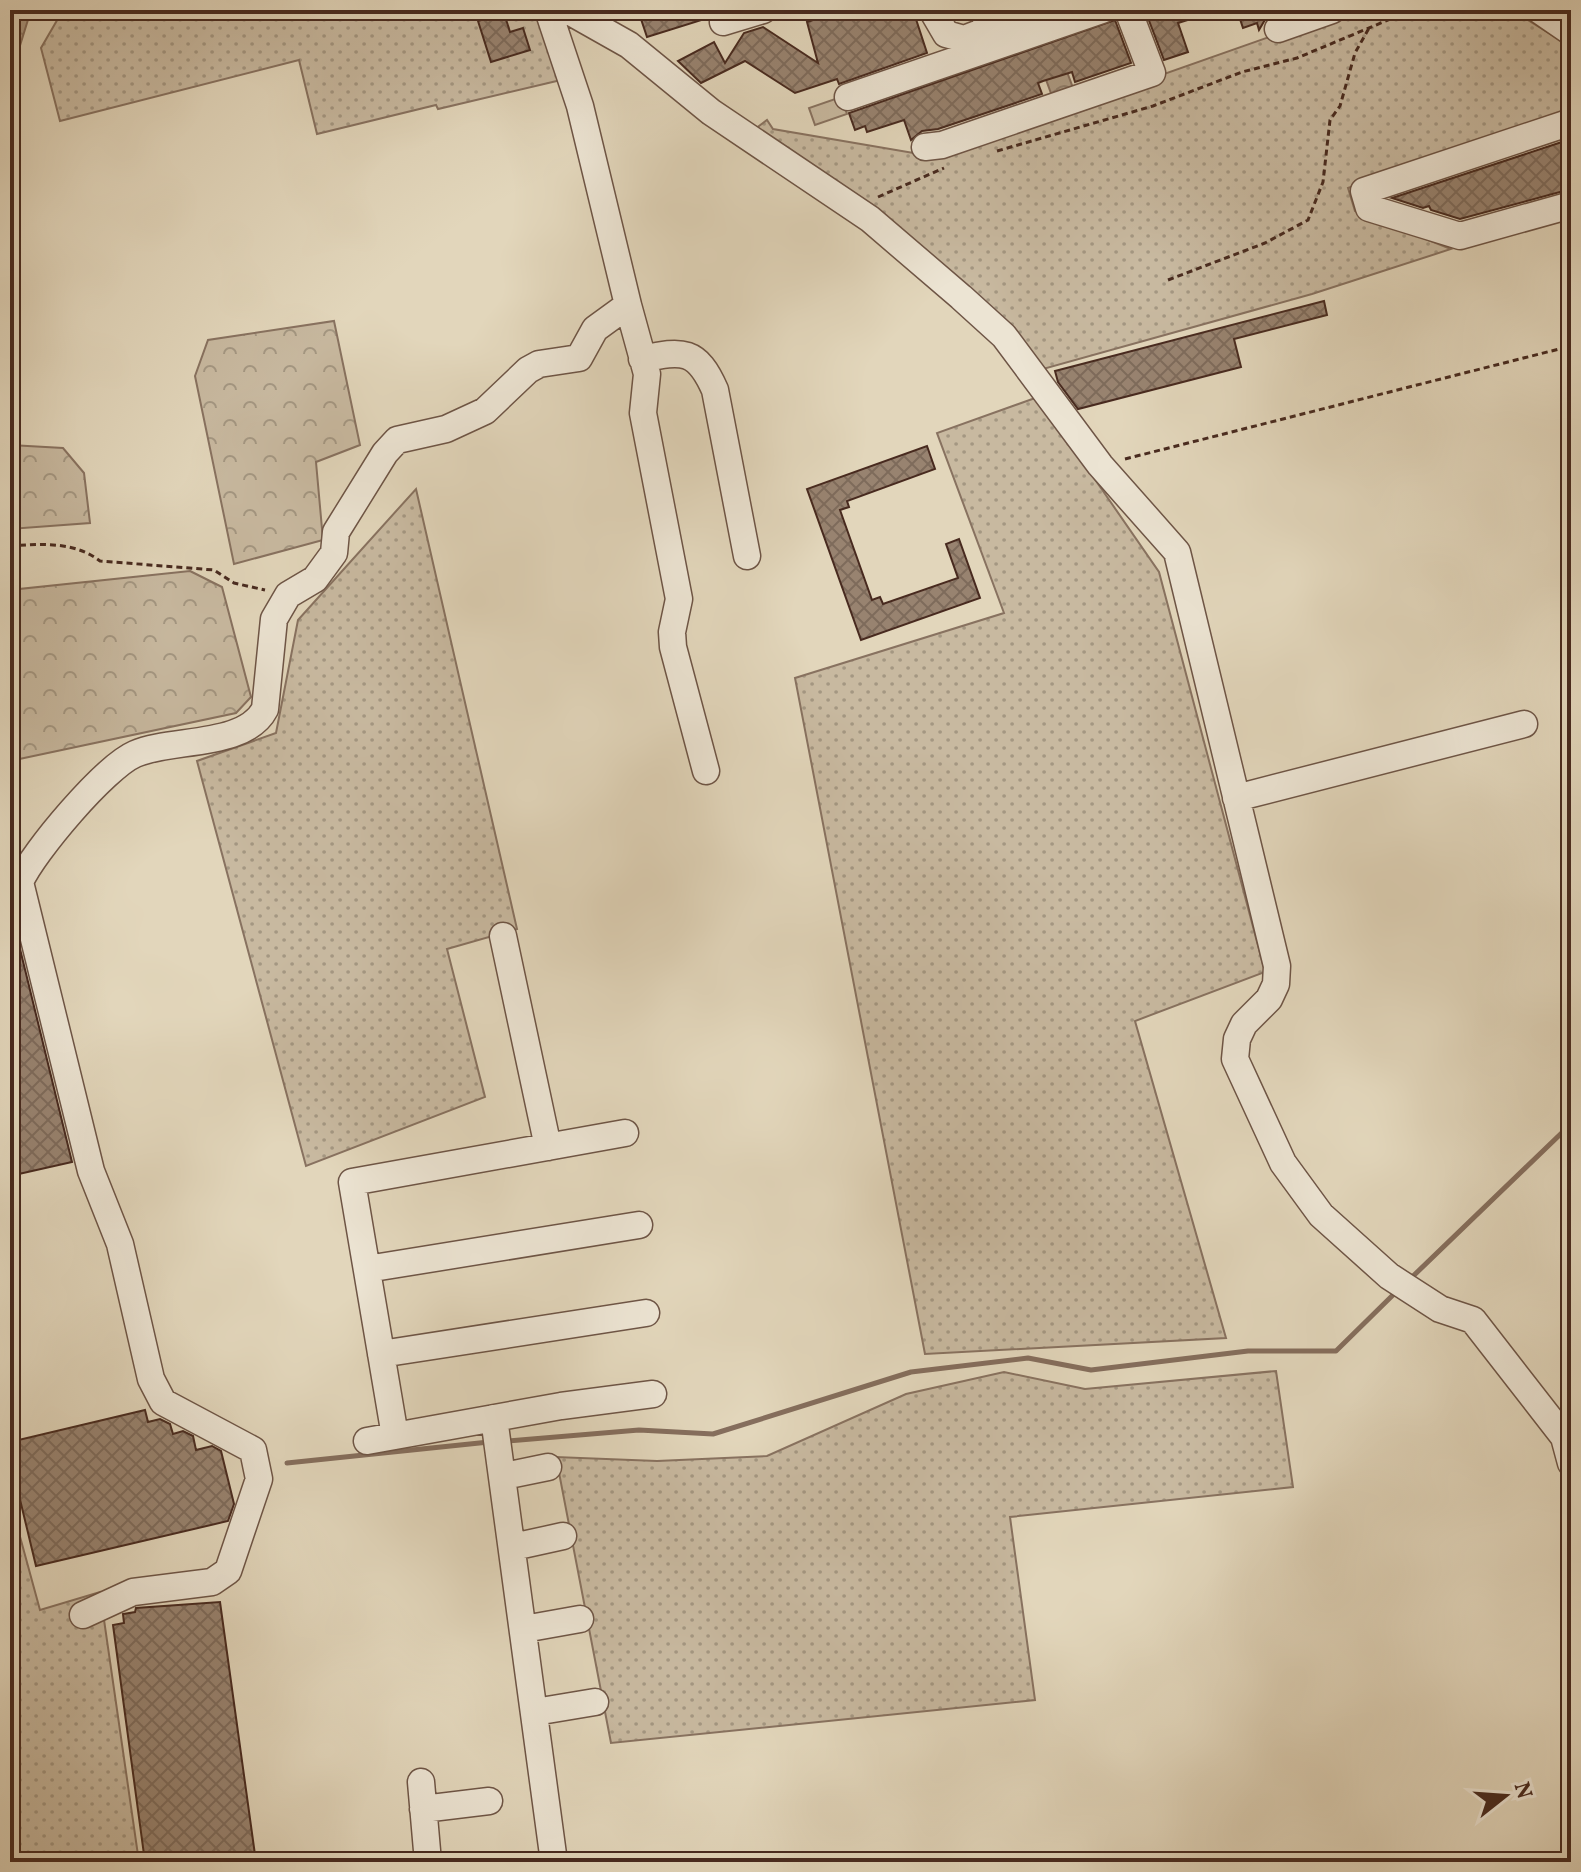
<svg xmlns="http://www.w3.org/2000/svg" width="1581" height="1872" font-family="Vollkorn,serif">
<defs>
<pattern id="grass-dots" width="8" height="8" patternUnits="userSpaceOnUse" patternTransform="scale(2)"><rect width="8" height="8" fill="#c8b9a0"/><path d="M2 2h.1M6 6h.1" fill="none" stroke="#a49782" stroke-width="1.8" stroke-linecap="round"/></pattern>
<pattern id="forest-crowns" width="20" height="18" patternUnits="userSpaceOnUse" patternTransform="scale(2)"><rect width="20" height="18" fill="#c8b9a0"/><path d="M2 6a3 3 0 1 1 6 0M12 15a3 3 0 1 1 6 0" fill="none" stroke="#a49782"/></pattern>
<pattern id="water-waves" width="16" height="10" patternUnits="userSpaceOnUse" patternTransform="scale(2)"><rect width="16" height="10" fill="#ae9c86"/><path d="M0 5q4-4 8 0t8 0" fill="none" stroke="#907f6d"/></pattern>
<pattern id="building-cross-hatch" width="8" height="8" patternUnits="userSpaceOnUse" patternTransform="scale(2)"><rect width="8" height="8" fill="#988370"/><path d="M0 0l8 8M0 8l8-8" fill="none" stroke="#7e6b5b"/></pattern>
</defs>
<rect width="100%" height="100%" fill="#e2d6bb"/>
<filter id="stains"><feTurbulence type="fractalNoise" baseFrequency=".0025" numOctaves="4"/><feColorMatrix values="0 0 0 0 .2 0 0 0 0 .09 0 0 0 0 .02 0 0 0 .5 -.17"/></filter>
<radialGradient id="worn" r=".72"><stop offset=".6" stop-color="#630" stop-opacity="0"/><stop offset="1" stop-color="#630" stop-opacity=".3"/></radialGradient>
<path fill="url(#grass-dots)" stroke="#887260" stroke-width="2" d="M 63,10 L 536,10 L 561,80 L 438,109 L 436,105 L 317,134 L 299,60 L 60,121 L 41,48 Z
M 1346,10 L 1512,10 L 1571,47 L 1571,115 L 1348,188 L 1355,211 L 1451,249 L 1312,294 L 1036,371 L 755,129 L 767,120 L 773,129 L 931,156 Z
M 1038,397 L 1159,572 L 1265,972 L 1135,1021 L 1226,1338 L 925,1354 L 795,678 L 1004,613 L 937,433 Z
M 416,489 L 517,929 L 447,949 L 485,1097 L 306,1166 L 197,761 L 276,733 L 298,620 Z
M 1276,1371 L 1293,1487 L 1010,1517 L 1035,1700 L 611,1743 L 556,1457 L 657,1461 L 767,1456 L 906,1394 L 1004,1372 L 1085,1389 Z
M 10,1500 L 40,1610 L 100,1592 L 139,1862 L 10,1862 Z"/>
<path fill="url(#forest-crowns)" stroke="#887260" stroke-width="2" d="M 334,321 L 360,445 L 316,462 L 323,540 L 234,564 L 195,376 L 208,340 Z
M 10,445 L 63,448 L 84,473 L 90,523 L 10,529 Z
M 190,571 L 222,587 L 251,697 L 236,713 L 10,761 L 10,590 Z"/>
<path fill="#c8b9a0" stroke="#887260" stroke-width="2" d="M 841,97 L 847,114 L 815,125 L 809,108 Z"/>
<path fill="url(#water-waves)" stroke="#856e5d" stroke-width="2" d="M 10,10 L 31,10 L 18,52 L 10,61 Z
M 1054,37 L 1073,88 L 1052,96 L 1033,44 Z"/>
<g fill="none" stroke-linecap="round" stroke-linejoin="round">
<path stroke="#856e5d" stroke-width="5" d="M 1409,1280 L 1571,1124
M 507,1441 L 639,1430 L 713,1434 L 911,1372 L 1028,1358 L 1091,1370 L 1248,1351 L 1336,1351 L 1396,1292
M 287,1463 L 489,1442"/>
</g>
<path fill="url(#building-cross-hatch)" stroke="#482a1f" stroke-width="2" d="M 638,10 L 713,10 L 708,18 L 647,37 Z
M 842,10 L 913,10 L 927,53 L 839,84 L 837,79 L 795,93 L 745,61 L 701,83 L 678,61 L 714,42 L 725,63 L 744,33 L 763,27 L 818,63 L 807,22 Z
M 1145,10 L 1210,10 L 1210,13 L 1178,23 L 1188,52 L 1164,60 Z
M 1237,10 L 1284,10 L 1266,18 L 1259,30 L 1257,23 L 1243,28 Z
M 504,13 L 510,32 L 523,28 L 530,50 L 491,62 L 478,21 Z
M 1115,20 L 1131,63 L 1075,82 L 1072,72 L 1043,81 L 1038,83 L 1042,94 L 938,129 L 922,131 L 911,140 L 904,120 L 867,132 L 865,126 L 855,130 L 849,113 Z
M 1571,139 L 1571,189 L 1460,219 L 1431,210 L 1429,206 L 1423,208 L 1392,198 Z
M 1324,301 L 1327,315 L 1234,339 L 1241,367 L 1078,409 L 1058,382 L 1055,371 Z
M 927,446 L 935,469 L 847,501 L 849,507 L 840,510 L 872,600 L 880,597 L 883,604 L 958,578 L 946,544 L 959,539 L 980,598 L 861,640 L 807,489 Z
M 10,908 L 72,1162 L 10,1176 Z
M 145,1410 L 148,1422 L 160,1419 L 170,1424 L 173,1434 L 183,1431 L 193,1436 L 196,1450 L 212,1446 L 221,1451 L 234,1504 L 228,1521 L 36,1566 L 10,1458 L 10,1442 Z
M 220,1602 L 256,1862 L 145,1862 L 113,1625 L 124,1623 L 123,1614 L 135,1612 L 136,1608 Z"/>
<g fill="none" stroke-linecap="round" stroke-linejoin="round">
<defs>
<path id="minor" d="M 567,10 L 629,45 L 711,112 L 870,219 L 961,297 L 1004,336 L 1100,465 L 1177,552 L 1277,966 L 1276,984 L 1269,999 L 1244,1024 L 1237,1039 L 1235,1059 L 1283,1163 L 1321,1215 L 1389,1276 L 1440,1309 L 1473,1320 L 1564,1437 L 1571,1463
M 932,10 L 946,34 L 964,39 L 982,32 L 995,10
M 1539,10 L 1571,32
M 723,22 L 763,10
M 986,28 L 1041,10
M 1278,29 L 1332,10
M 848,97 L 1102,10
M 1571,122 L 1364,191 L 1369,208 L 1460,236 L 1571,205
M 925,147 L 942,145 L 1152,73 L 1128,10
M 628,305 L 647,374 L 643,413 L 679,599 L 672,632 L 673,647 L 706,771
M 642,359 C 683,350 697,349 715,390 L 747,556
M 1236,798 L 1524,724
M 503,936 L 548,1147
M 367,1269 L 639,1225
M 381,1354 L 646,1313
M 494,1418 L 554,1862
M 395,1436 L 352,1182 L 625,1133
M 367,1441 L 561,1406 L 653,1394
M 504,1476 L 548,1467
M 513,1547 L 563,1536
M 83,1615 L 133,1592 L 212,1582 L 228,1571 L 259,1479 L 253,1450 L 163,1402 L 151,1379 L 120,1244 L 91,1171 L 20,882 C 33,852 105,767 135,754 C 171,738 245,748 265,709 L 274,619 L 288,595 L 315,579 L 334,553 L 336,532 L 385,453 L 397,440 L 446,429 L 485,411 L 528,370 L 539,364 L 579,358 L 595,329 L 628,305 L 580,106 L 548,10
M 524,1629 L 580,1619
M 535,1712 L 595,1702
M 421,1782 L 428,1862
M 423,1809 L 489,1801"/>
</defs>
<use href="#minor" stroke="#6e5546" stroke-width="29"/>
<path stroke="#482a1f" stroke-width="3" stroke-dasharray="6 4" stroke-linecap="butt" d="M 997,151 L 1153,106 L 1242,72 L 1297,58 L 1412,10
M 878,197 L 944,168
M 1168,280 L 1265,243 L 1308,220 L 1323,182 L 1330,120 L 1340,106 L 1355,53 L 1369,28
M 1125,459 L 1571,346
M 10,546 C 41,544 74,541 100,561 L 214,570 L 234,583 L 265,590"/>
<use href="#minor" stroke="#ece4d3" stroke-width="26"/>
</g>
<rect width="1581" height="1872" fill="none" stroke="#e2d6bb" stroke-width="40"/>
<rect x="12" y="12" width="1557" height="1848" fill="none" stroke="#482a1f" stroke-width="4"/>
<rect x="20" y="20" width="1541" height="1832" fill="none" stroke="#482a1f" stroke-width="2"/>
<g transform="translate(1505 1796) rotate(73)" stroke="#ece4d3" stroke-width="6" paint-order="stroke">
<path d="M0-6L14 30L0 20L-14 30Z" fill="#482a1f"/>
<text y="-12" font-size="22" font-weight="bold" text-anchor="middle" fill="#482a1f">N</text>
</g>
<rect width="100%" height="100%" filter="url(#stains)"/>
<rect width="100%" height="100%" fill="url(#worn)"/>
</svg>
